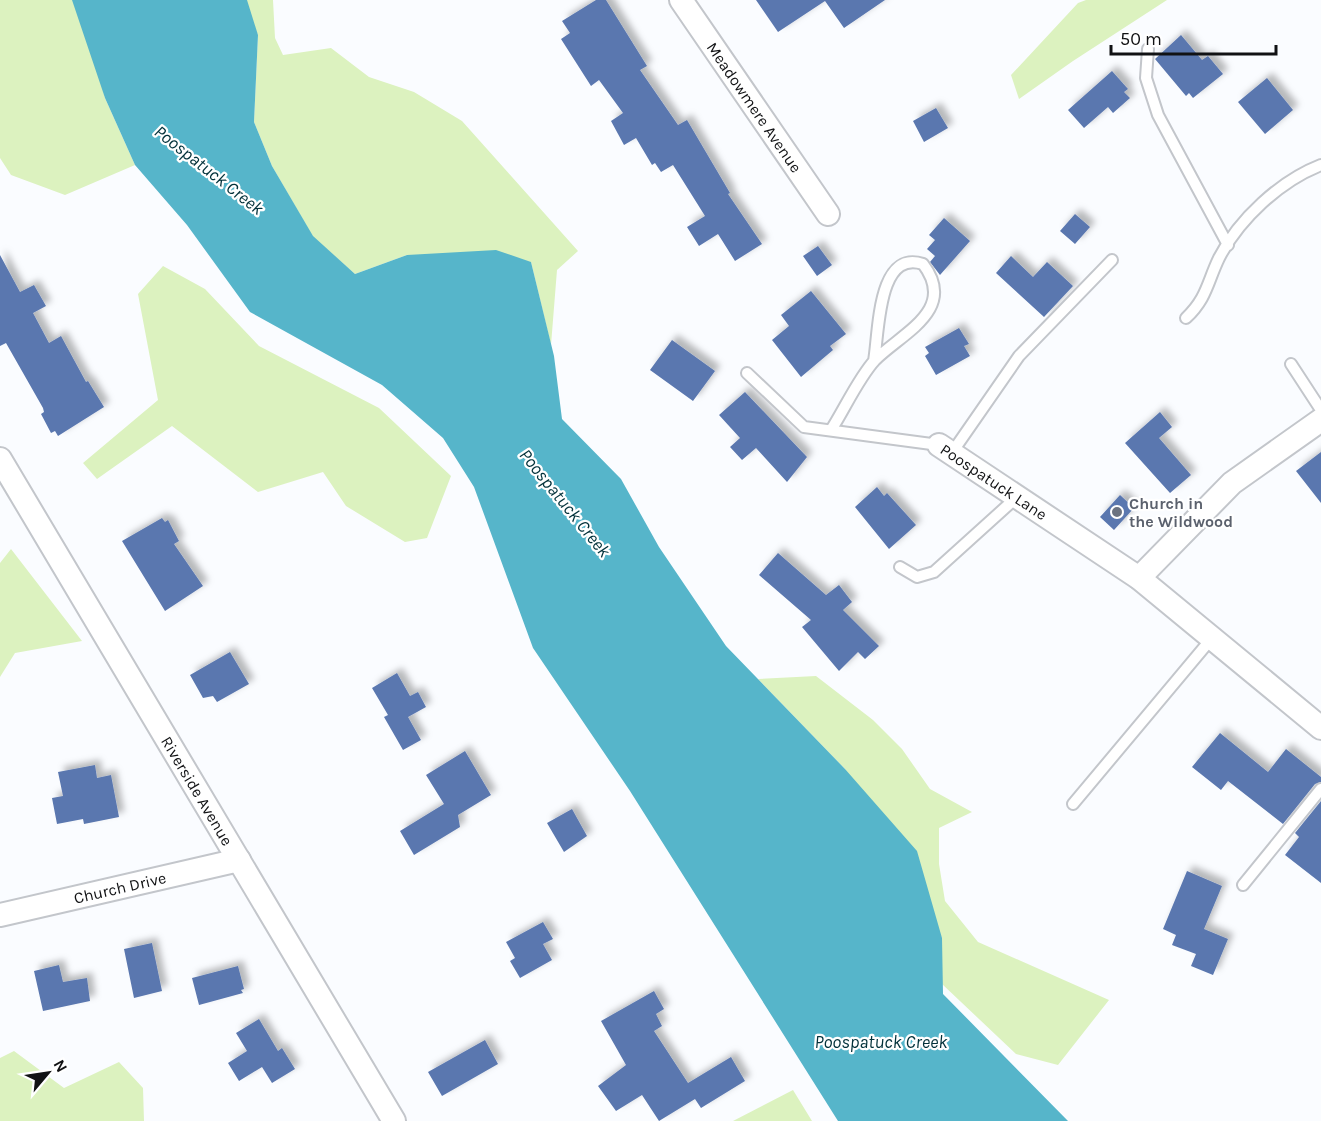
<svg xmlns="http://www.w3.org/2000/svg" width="1321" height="1121" font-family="Karla,sans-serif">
<defs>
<filter id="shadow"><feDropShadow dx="5.5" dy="-5.5" stdDeviation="3" flood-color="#0004"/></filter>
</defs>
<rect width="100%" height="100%" fill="#fafcff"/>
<path fill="#dcf2bf" d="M 0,0 L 79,0 L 105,98 L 135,165 L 65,195 L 11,175 L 0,158 Z
M 241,0 L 273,0 L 275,38 L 283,55 L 331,48 L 369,77 L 414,92 L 462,121 L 578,251 L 557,270 L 551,345 L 531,262 L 407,255 L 355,274 L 313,237 L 272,166 L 254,122 L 258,35 Z
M 1086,0 L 1167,0 L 1073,61 L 1019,99 L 1011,75 L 1078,3 Z
M 163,266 L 205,289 L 259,346 L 379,408 L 451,476 L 427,538 L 405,542 L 346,506 L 323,472 L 258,492 L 172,426 L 97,479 L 83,463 L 158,400 L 138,294 Z
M 11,549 L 82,641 L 15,653 L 0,677 L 0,563 Z
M 816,676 L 873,720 L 902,749 L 930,789 L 972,812 L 939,828 L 939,864 L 945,901 L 978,942 L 1109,1000 L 1058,1065 L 1016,1054 L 942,984 L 942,938 L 845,769 L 758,679 Z
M 14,1051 L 64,1088 L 119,1062 L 143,1088 L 144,1121 L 0,1121 L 0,1058 Z
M 793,1090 L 812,1121 L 733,1121 Z"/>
<path fill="#56b5ca" d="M 72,0 L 247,0 L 258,35 L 254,122 L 272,166 L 313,236 L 355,274 L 407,255 L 496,250 L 531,262 L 554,356 L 562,419 L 621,479 L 659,547 L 726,646 L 845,769 L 917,851 L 942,938 L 943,994 L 1068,1121 L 838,1121 L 630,791 L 533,648 L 474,487 L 443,438 L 382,385 L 250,312 L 187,225 L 135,165 L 105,98 Z"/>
<path fill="#5a77af" filter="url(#shadow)" d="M 596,0 L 606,0 L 647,66 L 640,70 L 678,125 L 687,120 L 730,193 L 728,194 L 762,244 L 735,261 L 718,234 L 699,246 L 687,227 L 705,216 L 673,165 L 661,172 L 655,163 L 652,165 L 636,138 L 624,145 L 611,121 L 623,113 L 599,80 L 591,86 L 561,39 L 570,33 L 562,21 Z
M 756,0 L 885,0 L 844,28 L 825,1 L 778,32 Z
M 1181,35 L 1202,60 L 1208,56 L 1223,74 L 1193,98 L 1189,93 L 1186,96 L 1155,59 Z
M 1112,71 L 1128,89 L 1124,92 L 1130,98 L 1113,113 L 1108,107 L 1084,128 L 1068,110 Z
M 1267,78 L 1293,110 L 1265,134 L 1238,102 Z
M 936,108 L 948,128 L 924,142 L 913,121 Z
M 1075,214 L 1090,227 L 1075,244 L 1060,231 Z
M 944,218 L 970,241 L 940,275 L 930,262 L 935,256 L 927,249 L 935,240 L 929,235 Z
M 818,246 L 832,265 L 817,276 L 803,256 Z
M 0,255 L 20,292 L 34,285 L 46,306 L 33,313 L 49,343 L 61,336 L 86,382 L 88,381 L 104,407 L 58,436 L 55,431 L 51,433 L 41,414 L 44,412 L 43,408 L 6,343 L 0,346 Z
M 1011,256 L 1033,277 L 1047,262 L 1073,286 L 1044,317 L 996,273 Z
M 811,291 L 846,334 L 830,346 L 833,350 L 801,377 L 772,340 L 789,326 L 781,315 Z
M 959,328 L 969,344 L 964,346 L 970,356 L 936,375 L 925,356 L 929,353 L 925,347 Z
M 672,340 L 715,371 L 693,401 L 650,370 Z
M 745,392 L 807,457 L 787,482 L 756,448 L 742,460 L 730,447 L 740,438 L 719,415 Z
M 1160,412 L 1172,427 L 1159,438 L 1191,475 L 1170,493 L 1125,443 Z
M 1321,452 L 1321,503 L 1296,471 Z
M 877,487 L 884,496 L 887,493 L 916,525 L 889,549 L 855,507 Z
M 1120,495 L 1134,508 L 1114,530 L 1100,517 Z
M 162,518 L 165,522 L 168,520 L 179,541 L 174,544 L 203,586 L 165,611 L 122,541 Z
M 778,553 L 826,595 L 839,585 L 852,602 L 843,610 L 879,646 L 865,659 L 858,652 L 839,671 L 802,627 L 811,620 L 759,575 Z
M 230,652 L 249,684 L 217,702 L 213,696 L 203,698 L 190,675 Z
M 397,673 L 410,696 L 418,692 L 426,707 L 408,717 L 421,740 L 403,750 L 384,717 L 388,715 L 372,688 Z
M 1220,733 L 1268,772 L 1286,749 L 1321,777 L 1321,782 L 1315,784 L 1283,824 L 1228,781 L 1221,790 L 1192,767 Z
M 465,751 L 491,795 L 458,815 L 460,827 L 414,855 L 400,831 L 444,804 L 426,775 Z
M 95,765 L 97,778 L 111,775 L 119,817 L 84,824 L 83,819 L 57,824 L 52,798 L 63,796 L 58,772 Z
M 1321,801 L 1321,883 L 1285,855 L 1299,837 L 1295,833 Z
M 572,809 L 587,836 L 564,852 L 547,823 Z
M 1187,871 L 1222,886 L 1204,929 L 1228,939 L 1213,975 L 1191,966 L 1196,954 L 1172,945 L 1176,935 L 1163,929 Z
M 543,922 L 553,939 L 543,944 L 552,960 L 520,978 L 510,961 L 515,958 L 506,942 Z
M 152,943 L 162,991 L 134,998 L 124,949 Z
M 59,965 L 63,982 L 87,978 L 90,1001 L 43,1011 L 34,971 Z
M 238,966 L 244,989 L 241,990 L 243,993 L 199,1005 L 192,978 Z
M 654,991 L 664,1009 L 656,1014 L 662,1026 L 654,1031 L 688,1083 L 731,1057 L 745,1081 L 701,1108 L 695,1099 L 659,1121 L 642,1095 L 616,1111 L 598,1086 L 626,1065 L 601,1021 Z
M 259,1019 L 278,1051 L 282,1048 L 295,1069 L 272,1083 L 262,1067 L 239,1081 L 228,1063 L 247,1051 L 236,1033 Z
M 485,1040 L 498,1064 L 442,1096 L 428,1072 Z"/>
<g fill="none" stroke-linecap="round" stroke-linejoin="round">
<defs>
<path id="lane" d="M 1148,49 L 1146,78 L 1158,115 L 1228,245
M 1186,318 C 1207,298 1207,283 1219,258 C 1239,219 1280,181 1321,165
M 1291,364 L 1321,410
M 747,373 L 804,427 L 939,445
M 831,430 C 844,410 859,377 875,360 C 902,333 958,310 923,264 C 877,249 879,333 874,361
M 951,454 L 1019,356 L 1112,260
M 900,567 L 917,577 L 934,572 L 1017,497
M 1073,804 L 1212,638
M 1243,885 L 1321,789"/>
<g id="street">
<path id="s1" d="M 681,0 L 828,214"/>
<path id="s2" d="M 939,445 L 1139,578 L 1321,728"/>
<path id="s3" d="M 0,459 L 394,1121"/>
<path d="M 1139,578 L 1232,483 L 1321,420"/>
<path id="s4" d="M 0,915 L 239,860"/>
</g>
</defs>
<use href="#lane" stroke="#c3c6cb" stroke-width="14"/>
<use href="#street" stroke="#c3c6cb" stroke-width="26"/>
<use href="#lane" stroke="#fff" stroke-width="10"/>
<use href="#street" stroke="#fff" stroke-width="22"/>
</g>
<circle fill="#6b7280" stroke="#fff" stroke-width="2" cx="1117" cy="512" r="6"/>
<g text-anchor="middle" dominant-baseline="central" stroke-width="4.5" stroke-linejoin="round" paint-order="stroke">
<g font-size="16" fill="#111214" stroke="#fff">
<text stroke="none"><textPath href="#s1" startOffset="130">Meadowmere Avenue</textPath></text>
<text stroke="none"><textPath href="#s2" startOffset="66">Poospatuck Lane</textPath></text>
<text stroke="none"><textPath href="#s3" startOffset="386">Riverside Avenue</textPath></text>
<text stroke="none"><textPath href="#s4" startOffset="123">Church Drive</textPath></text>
</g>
<g font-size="16" font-weight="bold" fill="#5b616d" stroke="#fff" text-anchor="start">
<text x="1129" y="503">Church in<tspan x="1129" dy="18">the Wildwood</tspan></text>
</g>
<g font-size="18" font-style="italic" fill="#02313a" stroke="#fff">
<text transform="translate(209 170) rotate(38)">Poospatuck Creek</text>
<text transform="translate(565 503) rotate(51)">Poospatuck Creek</text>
<text x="881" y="1042">Poospatuck Creek</text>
</g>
</g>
<g transform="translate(48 1073) rotate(61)" stroke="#ffffff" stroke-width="4.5" paint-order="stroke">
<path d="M0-4.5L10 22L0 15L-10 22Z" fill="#111214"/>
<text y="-9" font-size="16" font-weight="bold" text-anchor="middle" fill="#111214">N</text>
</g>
<path d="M1111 45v9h165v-9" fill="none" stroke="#111214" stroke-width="3"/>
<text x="1120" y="45" font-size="18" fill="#111214" stroke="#ffffff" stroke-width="4.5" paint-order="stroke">50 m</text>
</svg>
